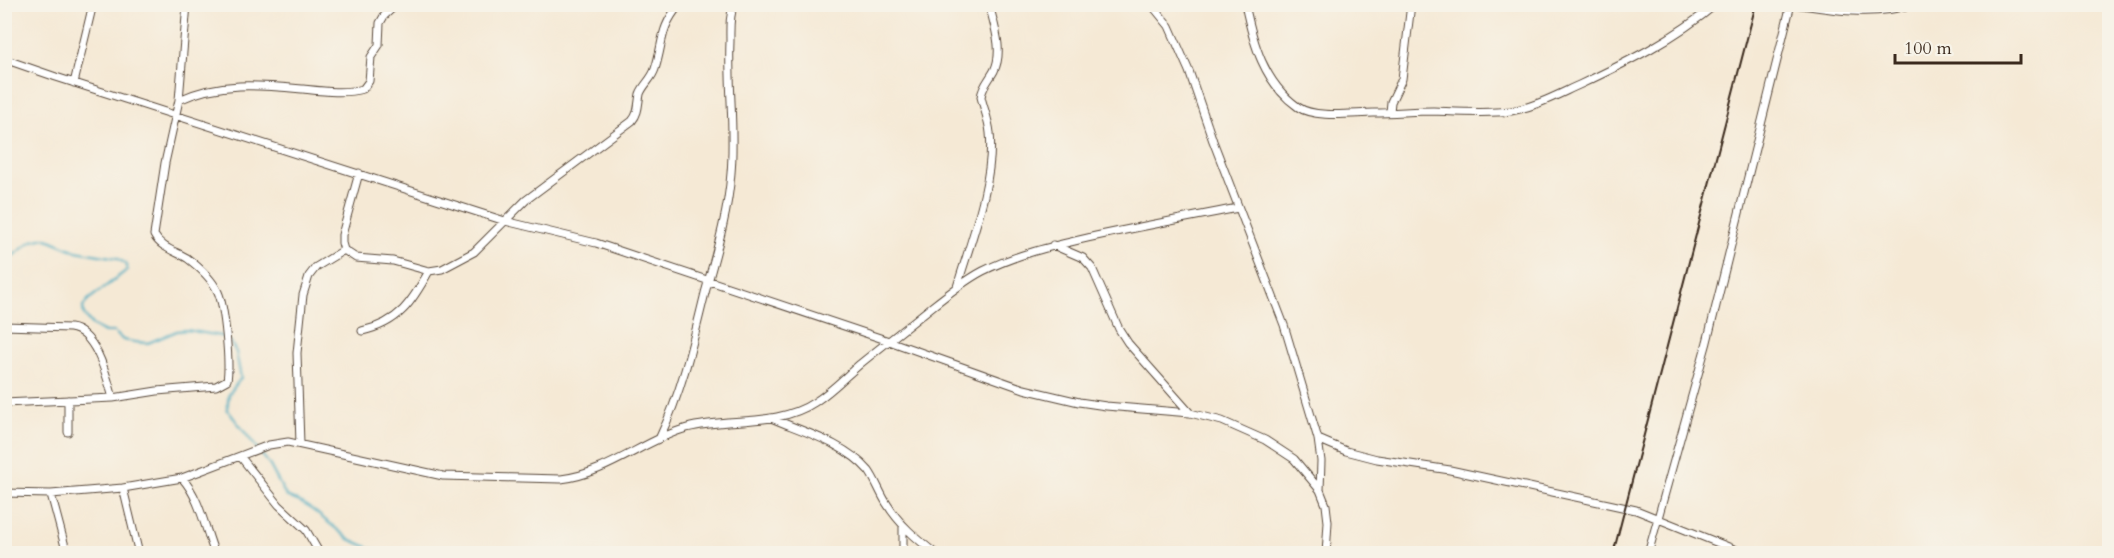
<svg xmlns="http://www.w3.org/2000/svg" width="2114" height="558" font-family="Cardo,serif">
<rect width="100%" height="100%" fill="#f7f3e8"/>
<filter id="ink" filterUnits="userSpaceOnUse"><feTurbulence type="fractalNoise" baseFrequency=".0167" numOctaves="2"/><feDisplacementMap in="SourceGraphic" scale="12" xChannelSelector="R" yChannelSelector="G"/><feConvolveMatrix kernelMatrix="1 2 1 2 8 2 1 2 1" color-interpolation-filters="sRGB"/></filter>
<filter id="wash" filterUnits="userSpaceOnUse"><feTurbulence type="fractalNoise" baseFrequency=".008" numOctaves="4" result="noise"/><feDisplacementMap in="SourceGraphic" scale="24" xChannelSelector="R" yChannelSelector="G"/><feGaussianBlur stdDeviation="1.35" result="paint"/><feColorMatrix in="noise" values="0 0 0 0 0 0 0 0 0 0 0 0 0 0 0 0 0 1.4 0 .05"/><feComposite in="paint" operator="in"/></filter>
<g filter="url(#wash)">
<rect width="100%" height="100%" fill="#f5e9d5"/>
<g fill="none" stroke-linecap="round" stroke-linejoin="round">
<path stroke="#43abc2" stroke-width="2" d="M 4,256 L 10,258 L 32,241 L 45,238 L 76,251 L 117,258 L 126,264 L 127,270 L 88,300 L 83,307 L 84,315 L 93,326 L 105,332 L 114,332 L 123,340 L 134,342 L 148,343 L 177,331 L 187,330 L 226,337
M 230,341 L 236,352 L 241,378 L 229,394 L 227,409 L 269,464 L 286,496 L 300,502 L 314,511 L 349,539 L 384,554"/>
</g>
</g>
<g filter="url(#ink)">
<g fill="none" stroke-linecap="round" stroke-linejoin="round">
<defs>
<path id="minor" d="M 1151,4 L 1169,26 L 1189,71 L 1213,141 L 1284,325 L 1318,439 L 1321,461 L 1320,490
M 1245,4 C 1253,43 1264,83 1298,107 C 1315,119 1354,113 1374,113 C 1394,113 1414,111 1433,111 C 1459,112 1486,114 1511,111 C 1535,107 1557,95 1579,85 C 1626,63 1676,38 1716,4
M 1795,4 C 1835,10 1874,17 1913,4
M 4,59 L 56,77 L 505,221 L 596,243 L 889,341 L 1024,389 L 1079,402 L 1106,406 L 1190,413 L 1222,421 L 1265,440 L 1294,459 L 1320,490 L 1326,505 L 1328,522 L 1326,554
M 74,83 L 93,4
M 179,100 C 219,81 260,85 303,89 C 322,91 344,94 363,89 L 369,81 L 371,57 L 379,45 L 380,23 L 384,16 L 397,4
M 1390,112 L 1391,102 L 1402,79 L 1411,4
M 359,173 L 342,235 L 342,243 L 344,250 L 356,258 L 393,261 L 429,271 L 442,269 L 474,252 L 526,200 L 632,121 C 639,113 638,104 640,94 C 643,85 652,79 655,69 C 664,41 659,29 680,4
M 1053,245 L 1083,258 L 1092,268 L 1119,329 L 1128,343 L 1190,413
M 957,287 C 970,243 995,179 990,133 C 989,121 984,109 981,97 C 982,87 989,80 994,71 C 1004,51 994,25 989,4
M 4,326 L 70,328 C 96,331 107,377 113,398
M 362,331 C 399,323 412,302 429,271
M 68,400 L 68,432
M 4,403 L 113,398 L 157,391 L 216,386 L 227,380 C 230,364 225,307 218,292 C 212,279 199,267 187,258 C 175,251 161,248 154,235 L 165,163 L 179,100 L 187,4
M 771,418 C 804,432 845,443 869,471 C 876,481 880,493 887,504 C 899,524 917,539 936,554
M 660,437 C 682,391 693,342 705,293 C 716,253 728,214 731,173 C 735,129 728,85 730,41 C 730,29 729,16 734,4
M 1318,439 L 1346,451 L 1377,459 L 1450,470 L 1636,510 L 1746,554
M 300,444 L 297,353 L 303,295 L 309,276 L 316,267 L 344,250
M 240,456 L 279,505 L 306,530 L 320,554
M 182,478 L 269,445 L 288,442 L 443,476 L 561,479 C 607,474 644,440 687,428 C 728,417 778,427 815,402 C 832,391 845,377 860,364 C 881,347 903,330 924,313 C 943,298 962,282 983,271 C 1019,253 1057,245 1096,236 C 1143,226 1191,217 1238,208
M 123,488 L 182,478 C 200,498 205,529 215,554
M 4,493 L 51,494 L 123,488 L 139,554
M 51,494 L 67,554
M 903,525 L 903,554
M 1648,554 L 1707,342 L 1791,4"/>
</defs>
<use href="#minor" stroke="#574739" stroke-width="9"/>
<use href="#minor" stroke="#fff" stroke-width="7"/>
<path stroke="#3b2a1e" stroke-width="2" d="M 1613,554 L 1756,4"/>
</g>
</g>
<rect width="2114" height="558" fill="none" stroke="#f7f3e8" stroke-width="24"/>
<path d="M1895 54v9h126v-9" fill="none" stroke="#3b2a1e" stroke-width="3"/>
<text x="1904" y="54" font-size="18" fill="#3b2a1e" stroke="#f7f3e8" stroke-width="4.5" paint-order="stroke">100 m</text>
</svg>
